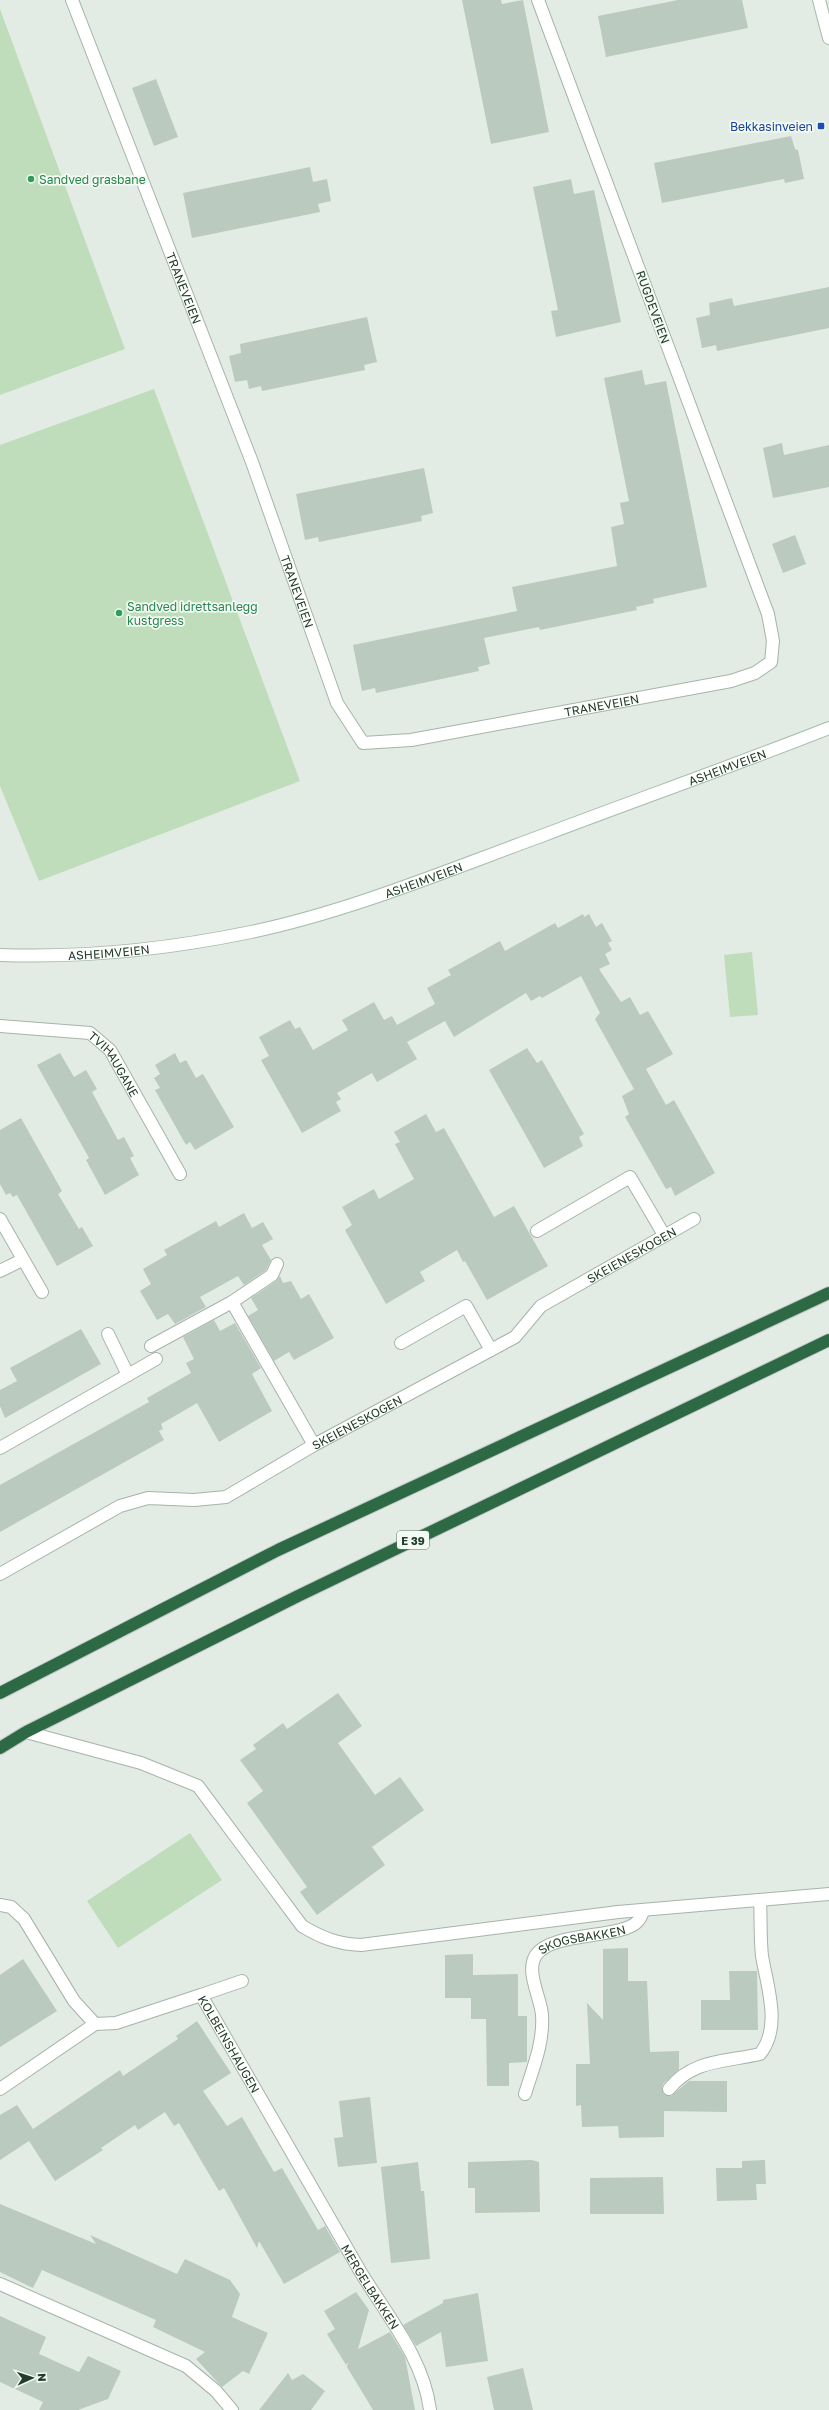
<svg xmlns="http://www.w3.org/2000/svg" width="829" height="2410" font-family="'Golos Text',sans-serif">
<rect width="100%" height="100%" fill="#e2ece4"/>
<path fill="#bfddbb" d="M 0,9 L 125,349 L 0,395 Z
M 154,389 L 300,781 L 39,881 L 0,786 L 0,445 Z
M 752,952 L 758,1015 L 730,1017 L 724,955 Z
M 190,1833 L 222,1880 L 118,1948 L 87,1901 Z"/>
<path fill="#bacabe" d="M 462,0 L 501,0 L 502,4 L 523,0 L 549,132 L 491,144 Z
M 678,0 L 742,0 L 748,28 L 606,57 L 598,16 Z
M 156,79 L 178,137 L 154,146 L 132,88 Z
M 791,136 L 795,149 L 798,150 L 804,179 L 785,183 L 784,179 L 662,203 L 654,163 Z
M 310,167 L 313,182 L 327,179 L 331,201 L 318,204 L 320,212 L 192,238 L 183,193 Z
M 571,179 L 574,194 L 594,190 L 621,322 L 556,337 L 551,311 L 558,310 L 533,187 Z
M 829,287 L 829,328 L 717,351 L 716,345 L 702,348 L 696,318 L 710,315 L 709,303 L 732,298 L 734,306 Z
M 367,317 L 377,362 L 364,365 L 365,370 L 262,391 L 261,386 L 249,389 L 247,380 L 235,382 L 229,356 L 241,353 L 240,344 Z
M 642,370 L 645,385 L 666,381 L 707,587 L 653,599 L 654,603 L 636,607 L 637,610 L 540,630 L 539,627 L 484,638 L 490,664 L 478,667 L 479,671 L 376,693 L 375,688 L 362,691 L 353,645 L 517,611 L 512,587 L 617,566 L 611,527 L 624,524 L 620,503 L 629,501 L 604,378 Z
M 782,443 L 784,455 L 829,445 L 829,487 L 773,498 L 763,448 Z
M 424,468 L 433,513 L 421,516 L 422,521 L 319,542 L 318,537 L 305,540 L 296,494 Z
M 795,535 L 806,564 L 783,573 L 772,544 Z
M 583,914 L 584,917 L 589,914 L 596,927 L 602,923 L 612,941 L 608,943 L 612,950 L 605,954 L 610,964 L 599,969 L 621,1002 L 630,997 L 640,1015 L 648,1011 L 673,1054 L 646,1069 L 666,1105 L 674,1100 L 715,1173 L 675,1196 L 671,1187 L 666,1189 L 625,1117 L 629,1114 L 622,1096 L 634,1089 L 595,1019 L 600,1013 L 581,976 L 542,998 L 540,996 L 531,1001 L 526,993 L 454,1037 L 445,1021 L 407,1042 L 417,1059 L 377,1082 L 372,1073 L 337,1093 L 341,1099 L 336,1102 L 341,1111 L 302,1133 L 261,1060 L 269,1056 L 259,1037 L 290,1020 L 295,1029 L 300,1027 L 313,1050 L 348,1030 L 342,1020 L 374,1002 L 384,1020 L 392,1016 L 397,1025 L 435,1004 L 427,988 L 451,975 L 448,970 L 500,941 L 505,951 L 555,923 L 558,928 Z
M 527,1048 L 537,1063 L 542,1060 L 584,1134 L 579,1137 L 583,1146 L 544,1168 L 489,1070 Z
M 60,1053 L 74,1077 L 86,1070 L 97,1089 L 92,1092 L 118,1140 L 124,1137 L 134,1156 L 130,1158 L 139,1175 L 105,1195 L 86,1160 L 89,1158 L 37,1065 Z
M 175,1053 L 180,1063 L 186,1060 L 196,1078 L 203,1074 L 234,1127 L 195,1150 L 190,1142 L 186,1145 L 155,1090 L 160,1088 L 154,1078 L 160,1074 L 155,1065 Z
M 426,1114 L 436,1132 L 444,1128 L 494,1217 L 514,1206 L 548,1266 L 487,1300 L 465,1261 L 463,1262 L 457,1250 L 420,1272 L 425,1281 L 386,1304 L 345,1230 L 352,1225 L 342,1207 L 374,1189 L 379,1199 L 414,1179 L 395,1144 L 400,1142 L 394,1132 Z
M 21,1118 L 62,1191 L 58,1194 L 79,1229 L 82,1227 L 93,1246 L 57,1266 L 17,1195 L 13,1197 L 10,1193 L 6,1195 L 0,1184 L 0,1130 Z
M 244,1213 L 252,1228 L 263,1222 L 273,1239 L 262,1245 L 271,1260 L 266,1270 L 244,1285 L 238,1276 L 200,1297 L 206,1307 L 175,1324 L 168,1314 L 157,1320 L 140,1291 L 151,1284 L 143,1269 L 167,1255 L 164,1250 L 216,1221 L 219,1227 Z
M 280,1276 L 283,1283 L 291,1281 L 301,1299 L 309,1294 L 334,1338 L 294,1360 L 289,1352 L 274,1361 L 248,1316 L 258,1310 L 251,1298 L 276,1281 Z
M 214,1320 L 220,1331 L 235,1323 L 261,1368 L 252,1374 L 272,1411 L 219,1442 L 197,1403 L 161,1424 L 163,1429 L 159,1431 L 164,1440 L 0,1532 L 0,1485 L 149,1402 L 147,1398 L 191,1373 L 186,1363 L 194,1359 L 183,1337 Z
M 81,1329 L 101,1364 L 5,1418 L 0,1406 L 0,1390 L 17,1381 L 10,1368 Z
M 338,1693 L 362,1726 L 338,1743 L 375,1795 L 400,1777 L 424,1810 L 372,1847 L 385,1865 L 317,1915 L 300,1892 L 307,1887 L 247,1803 L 263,1791 L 240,1760 L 256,1749 L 253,1745 L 283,1723 L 287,1729 Z
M 628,1948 L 628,1981 L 647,1981 L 650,2052 L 679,2051 L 679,2070 L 663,2084 L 662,2088 L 664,2094 L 671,2096 L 689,2081 L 727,2081 L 727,2112 L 664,2111 L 664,2137 L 619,2138 L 618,2126 L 582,2127 L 581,2105 L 576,2106 L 576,2064 L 590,2064 L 587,2003 L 603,2020 L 603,1949 Z
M 473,1954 L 473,1975 L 518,1974 L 518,2016 L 527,2016 L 527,2062 L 509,2063 L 509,2086 L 487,2086 L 486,2019 L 471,2019 L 471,1998 L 445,1998 L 445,1955 Z
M 23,1959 L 57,2011 L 0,2047 L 0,1975 Z
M 729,1971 L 757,1971 L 758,2030 L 701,2030 L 701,2000 L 730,2000 Z
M 197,2021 L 231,2073 L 203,2091 L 227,2126 L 242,2117 L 274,2172 L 282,2168 L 318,2230 L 325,2226 L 340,2252 L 284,2284 L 259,2241 L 257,2248 L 224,2188 L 219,2191 L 179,2123 L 174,2126 L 165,2112 L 138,2130 L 135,2125 L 101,2148 L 103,2150 L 55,2181 L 29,2141 L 0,2160 L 0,2115 L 17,2105 L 33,2129 L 120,2070 L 123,2076 L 178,2039 L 176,2036 Z
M 370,2097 L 377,2163 L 338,2167 L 334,2138 L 343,2137 L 339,2101 Z
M 532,2160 L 539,2162 L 540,2212 L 475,2213 L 475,2188 L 468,2188 L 468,2162 Z
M 765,2160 L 766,2184 L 756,2184 L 757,2200 L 717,2201 L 716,2168 L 742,2168 L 742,2161 Z
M 418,2162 L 421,2191 L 424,2191 L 430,2259 L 391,2263 L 381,2167 Z
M 663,2177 L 664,2214 L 590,2214 L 590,2178 Z
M 0,2204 L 96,2244 L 90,2235 L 177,2274 L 185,2259 L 230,2280 L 240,2294 L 232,2317 L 268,2333 L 249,2374 L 243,2371 L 222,2387 L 196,2359 L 205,2352 L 153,2327 L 156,2320 L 42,2270 L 33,2288 L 0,2272 Z
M 356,2292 L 369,2310 L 358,2349 L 390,2332 L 405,2357 L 415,2410 L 373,2410 L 347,2367 L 348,2362 L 346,2365 L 327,2334 L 335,2329 L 324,2311 Z
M 478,2293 L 488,2361 L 446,2367 L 441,2332 L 416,2346 L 403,2325 L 443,2303 L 443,2300 Z
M 0,2316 L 46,2337 L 39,2354 L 79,2372 L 88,2356 L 121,2371 L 108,2399 L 78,2410 L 39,2410 L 43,2402 L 0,2382 Z
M 523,2368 L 533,2410 L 494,2410 L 487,2377 Z
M 288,2373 L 292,2380 L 303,2374 L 325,2391 L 311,2410 L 259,2410 Z"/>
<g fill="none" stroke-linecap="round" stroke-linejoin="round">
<defs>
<g id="lane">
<path d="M 537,1231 L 630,1177 L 664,1235"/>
<path d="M 232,1302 L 314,1445"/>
<path d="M 401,1343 L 466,1306 L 491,1350"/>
<path d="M 151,1346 L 232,1302 L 272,1275 L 277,1264"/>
<path d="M 26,1732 L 141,1763 L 198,1786 L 302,1926 C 322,1938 338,1944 361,1945 L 618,1912"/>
<path d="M 201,1995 L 242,1981"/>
<path d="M 669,2089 C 693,2059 726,2062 760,2054 C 782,2027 767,1986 762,1956 C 760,1938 761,1919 760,1900"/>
<path id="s1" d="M 525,2094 C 533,2068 544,2042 542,2015 C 541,1998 525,1971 536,1955 C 552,1931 623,1939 638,1921 C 641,1918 642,1913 644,1910"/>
</g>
<g id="street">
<path id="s2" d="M 72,0 L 252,462 L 337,703 L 363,743 L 411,740 L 731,681 L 755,673 L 771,662 L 773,641 L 768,614 L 538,0"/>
<path id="s3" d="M 0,1026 L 90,1033 L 110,1050 L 180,1174"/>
<path d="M 0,1219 L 42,1292"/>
<path d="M 0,1271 L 22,1260"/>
<path d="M 108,1334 L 128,1375"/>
<path d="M 0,1448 L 156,1359"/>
<path id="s4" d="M 0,1574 L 120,1506 L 148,1498 L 194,1500 L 226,1497 L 314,1445 L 515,1337 L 541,1306 L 694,1219"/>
<path id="s5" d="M 0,1905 L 11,1907 L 24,1919 L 74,2001 L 95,2024 L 116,2023 L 201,1995 C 255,2087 306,2179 360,2271 C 386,2314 424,2359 430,2410"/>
<path d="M 618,1912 L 829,1894"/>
<path d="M 0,2089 L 95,2024"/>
<path d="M 0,2284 L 186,2366 L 216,2391 L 232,2410"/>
</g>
<g id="secondary">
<path d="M 819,0 L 829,38"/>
<path id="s6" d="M 0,955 C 84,958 169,949 251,932 C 351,911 448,870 544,835 C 639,799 735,765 829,728"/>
</g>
<path id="highway" d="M 0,1693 L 278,1550 L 829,1293
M 0,1748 L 26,1732 L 298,1596 L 829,1340"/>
</defs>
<use href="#lane" stroke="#a5b4a9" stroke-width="14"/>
<use href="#street" stroke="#a5b4a9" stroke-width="14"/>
<use href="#secondary" stroke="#a4bbaa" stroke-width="14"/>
<use href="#highway" stroke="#c1c9c4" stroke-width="14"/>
<use href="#lane" stroke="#fff" stroke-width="12"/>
<use href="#street" stroke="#fff" stroke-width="12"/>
<use href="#secondary" stroke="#fff" stroke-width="12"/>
<use href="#highway" stroke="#2e6946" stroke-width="12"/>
</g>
<rect fill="#1a4fb4" stroke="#f3f9f3" stroke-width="1.5" x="817" y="122" width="8" height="8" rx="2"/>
<g fill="#2e9e5b" stroke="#f3f9f3" stroke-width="1.5">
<circle cx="31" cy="179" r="4"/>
<circle cx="119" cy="613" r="4"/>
</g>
<g text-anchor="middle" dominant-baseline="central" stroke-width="3.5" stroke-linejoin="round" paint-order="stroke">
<rect fill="#f3f9f3" stroke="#617567" stroke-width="1" x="397" y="1531" width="32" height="18" rx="3"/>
<g font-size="11" font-weight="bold" fill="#223d2b">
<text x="413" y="1540">E 39</text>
</g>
<g font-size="12" fill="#164399" stroke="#f3f9f3" text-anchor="end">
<text x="813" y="126">Bekkasinveien</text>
</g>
<g font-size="12" fill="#27864d" stroke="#f3f9f3" text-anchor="start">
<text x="39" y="179">Sandved grasbane</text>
<text x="127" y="606">Sandved idrettsanlegg<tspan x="127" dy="14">kustgress</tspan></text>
</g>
<g font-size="12" fill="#223d2b" stroke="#f3f9f3">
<text stroke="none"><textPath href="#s2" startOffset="309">TRANEVEIEN</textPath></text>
<text transform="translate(653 307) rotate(70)">RUGDEVEIEN</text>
<text stroke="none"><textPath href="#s2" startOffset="633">TRANEVEIEN</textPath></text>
<text stroke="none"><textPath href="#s2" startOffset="1041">TRANEVEIEN</textPath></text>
<text stroke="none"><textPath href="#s6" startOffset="757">ASHEIMVEIEN</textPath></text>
<text stroke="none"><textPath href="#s6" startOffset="433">ASHEIMVEIEN</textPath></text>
<text stroke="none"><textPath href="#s6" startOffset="109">ASHEIMVEIEN</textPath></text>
<text stroke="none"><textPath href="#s3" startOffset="130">TVIHAUGANE</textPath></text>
<text stroke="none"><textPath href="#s4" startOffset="720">SKEIENESKOGEN</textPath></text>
<text stroke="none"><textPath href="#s4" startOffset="396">SKEIENESKOGEN</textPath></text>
<text stroke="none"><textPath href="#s1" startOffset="193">SKOGSBAKKEN</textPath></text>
<text stroke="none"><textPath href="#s5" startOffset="323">KOLBEINSHAUGEN</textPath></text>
<text stroke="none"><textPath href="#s5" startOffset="604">MERGELBAKKEN</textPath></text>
</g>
</g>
<g transform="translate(32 2378) rotate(87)" stroke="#f3f9f3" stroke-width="3" paint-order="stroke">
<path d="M0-3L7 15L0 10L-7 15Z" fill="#223d2b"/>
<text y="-6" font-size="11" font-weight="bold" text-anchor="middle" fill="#223d2b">N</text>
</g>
</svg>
